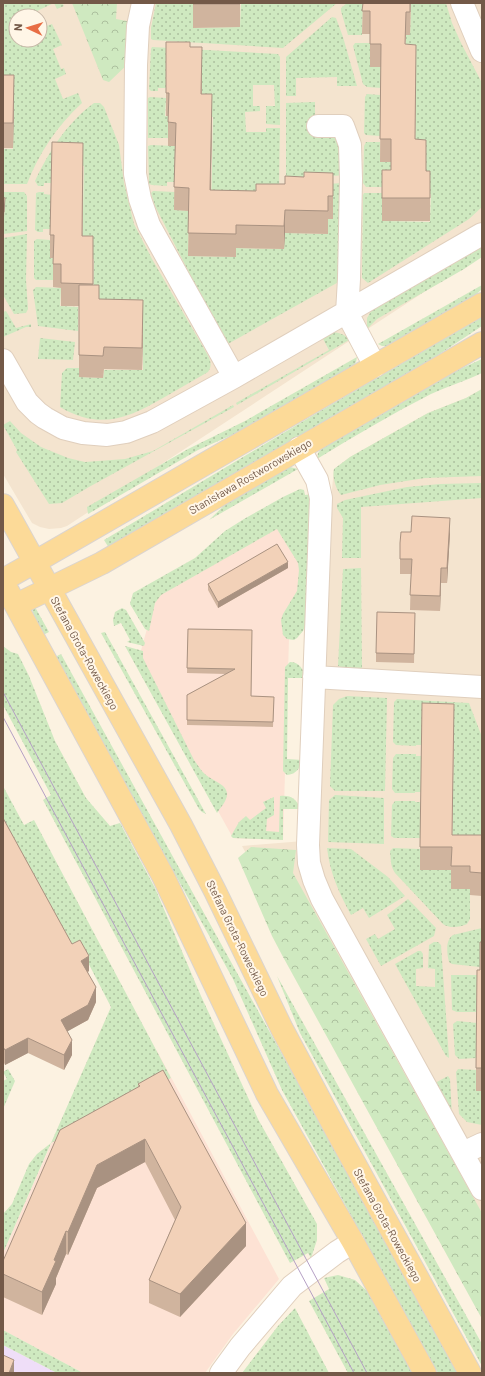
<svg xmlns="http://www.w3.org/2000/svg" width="485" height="1376" font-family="Barlow,sans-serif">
<defs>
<pattern id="grass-dots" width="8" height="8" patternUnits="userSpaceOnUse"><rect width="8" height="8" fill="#cfe9c0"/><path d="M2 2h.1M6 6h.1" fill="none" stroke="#acc09e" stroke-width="1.8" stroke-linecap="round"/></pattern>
<pattern id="park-crowns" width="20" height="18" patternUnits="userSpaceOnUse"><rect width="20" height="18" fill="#cfe9c0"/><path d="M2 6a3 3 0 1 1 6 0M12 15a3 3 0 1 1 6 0" fill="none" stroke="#acc09e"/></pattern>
</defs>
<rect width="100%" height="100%" fill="#fcf2e1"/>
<path fill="#f4e4cf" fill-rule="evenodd" d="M 3,3 L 482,3 L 482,254 L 67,526 L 61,528 L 49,529 L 40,527 L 32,523 L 3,474 ZM 16,16 L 40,16 L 40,40 L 16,40 Z
M 482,389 L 482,1290 L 242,846 L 316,840 L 330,509 L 334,469 L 350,457 L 428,413 L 466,398 Z"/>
<path fill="#fde2d4" d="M 302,519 L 302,598 L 290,605 L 283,840 L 233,838 L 137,665 L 156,596 L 281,523 Z
M 114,1001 L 148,1047 L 157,1051 L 279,1279 L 233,1334 L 205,1373 L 83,1373 L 3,1330 L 3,1253 Z"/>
<path fill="#efdef8" d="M 3,1345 L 57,1373 L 3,1373 Z"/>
<path fill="url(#grass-dots)" d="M 3,3 L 62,3 L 64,6 L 57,9 L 54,3 L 37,11 L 39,16 L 16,16 L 16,40 L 40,40 L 40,19 L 44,27 L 52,24 L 62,45 L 53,49 L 61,69 L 64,68 L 66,74 L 55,79 L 63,99 L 78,93 L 82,103 C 57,126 39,153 27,184 L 3,184 L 3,149 L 13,149 L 14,100 L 3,100 Z
M 156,3 L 193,3 L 193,28 L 240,27 L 241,3 L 337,3 L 283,48 L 153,40 L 151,39 L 151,28 Z
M 347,3 L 446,3 L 452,23 L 461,43 L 482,83 L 482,207 L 469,219 L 368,283 L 362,278 L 363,195 L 364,193 L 382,193 L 382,221 L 430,222 L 431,194 L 426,194 L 426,162 L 415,162 L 416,68 L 405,67 L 406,35 L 410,35 L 411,7 L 363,6 L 362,35 L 348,35 L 341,11 L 341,8 Z
M 332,17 L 336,18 L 343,37 L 357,86 L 337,86 L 337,77 L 296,78 L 296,96 L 286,96 L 286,57 Z
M 355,43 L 371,43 L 370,67 L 381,67 L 381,88 L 367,87 L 363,84 L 353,46 Z
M 152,47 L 278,54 L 280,57 L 280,125 L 266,124 L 266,106 L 275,106 L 274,85 L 253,85 L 253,106 L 260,106 L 260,111 L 245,112 L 246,132 L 266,132 L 266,128 L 280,128 L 279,189 L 211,214 L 213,117 L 201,117 L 202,70 L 166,65 L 166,88 L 158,88 L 158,91 L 151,91 L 149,89 L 151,49 Z
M 367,94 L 380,95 L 380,136 L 366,135 L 364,133 L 365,97 Z
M 150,97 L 166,98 L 165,116 L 176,117 L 168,138 L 148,138 L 148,98 Z
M 315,102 L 315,132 L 333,135 L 340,141 L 346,175 L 316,177 L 286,186 L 286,103 Z
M 94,103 L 100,103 L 104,107 L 119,145 L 124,183 L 134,224 L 152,259 L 206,352 C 210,359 213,365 208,372 C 193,381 178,389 163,398 C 127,419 99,430 60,407 L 62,373 L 67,368 L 79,368 L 79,377 L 103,378 L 104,370 L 143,370 L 143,322 L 93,307 L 94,259 L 82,259 L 84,166 L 51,165 L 51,183 L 44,183 L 44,186 L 38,186 L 35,181 C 49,151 67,123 94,103 Z
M 366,142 L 380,142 L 380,162 L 391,162 L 391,187 L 366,187 L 363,183 L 364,146 Z
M 151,145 L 175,146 L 175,182 L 167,182 L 167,186 L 152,185 L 149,184 L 148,146 Z
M 342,183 L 344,279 L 226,345 L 155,206 L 151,193 L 153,191 L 175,192 L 174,210 L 194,211 L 189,221 L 188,256 L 236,257 L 236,248 L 284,249 L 285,233 L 328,234 L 328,219 L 333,219 L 314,185 Z
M 3,192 L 24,192 L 27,196 L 27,231 L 3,234 L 3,218 L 4,217 L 5,203 L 3,202 Z
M 39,192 L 44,192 L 44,194 L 51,195 L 51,229 L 43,229 L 43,232 L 38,232 L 35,230 L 36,193 Z
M 27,234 L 26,280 L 28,309 L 26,313 L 14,314 L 3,295 L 3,238 Z
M 37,239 L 50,240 L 50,258 L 61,259 L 53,280 L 36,280 L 34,278 L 34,241 Z
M 482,243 L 482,257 L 464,269 L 377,319 L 367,329 L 367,318 L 373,308 Z
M 482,285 L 482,289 L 471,299 L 388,346 L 382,346 L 378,344 Z
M 36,287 L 61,288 L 60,306 L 78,307 L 78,331 L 38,326 L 33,290 Z
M 6,311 L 16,328 L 31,324 L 31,327 L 26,327 L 3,337 L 3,312 Z
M 482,317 L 482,326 L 435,357 L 109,548 L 104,540 L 322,410 Z
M 334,332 C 340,333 346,335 349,340 L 237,405 L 236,403 L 329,350 L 322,337 Z
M 40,338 L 75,342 L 73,360 L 38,359 Z
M 357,357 L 356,362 L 351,369 L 250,427 L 198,450 L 88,514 L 87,507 L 188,449 L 245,421 Z
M 482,359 L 482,373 C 466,381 448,386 431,394 C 392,414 354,436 317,459 L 318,453 L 324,446 L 445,376 Z
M 482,389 L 482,476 L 425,478 L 380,485 L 341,495 C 336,489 332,477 334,469 L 350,457 L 428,413 L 466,398 Z
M 233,405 L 234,407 L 89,487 L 62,503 L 49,504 L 16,452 L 17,450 L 3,425 L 10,421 L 21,433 L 41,447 L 68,458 L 85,462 L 125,459 L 153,451 Z
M 290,467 L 298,469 L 209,520 L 232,498 Z
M 482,483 L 482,498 L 361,507 L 361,558 L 342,558 L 343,518 L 337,508 L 337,504 L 345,500 L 407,487 L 440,484 Z
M 300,489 L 304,490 L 305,495 L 312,494 L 306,624 L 303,631 L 297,638 L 294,640 L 287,639 L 283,635 L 281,620 L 283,614 L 297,591 L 299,570 L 298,563 L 277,529 L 161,595 L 155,603 L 149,631 L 145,629 L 130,604 L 133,593 L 195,558 L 225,531 L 244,519 L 283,497 Z
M 361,568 L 362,671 L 343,668 L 338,666 L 343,569 Z
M 35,607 L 49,632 L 43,635 L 35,619 L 32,609 Z
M 122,608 L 126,610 L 145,643 L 144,646 L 127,642 L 130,640 L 121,623 L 114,626 L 113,620 L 115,612 Z
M 105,632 L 206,814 L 202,812 L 199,809 L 101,633 Z
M 3,646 L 11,652 L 18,654 L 29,676 L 55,741 L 86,798 L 110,826 L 120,823 L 155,888 L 201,996 L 258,1119 L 317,1224 L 317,1240 L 311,1258 L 308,1253 L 290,1263 L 43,800 L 51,795 L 3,705 Z
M 125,646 L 143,651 L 143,658 L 194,760 C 198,765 201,771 206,775 C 213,781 226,784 227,793 C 228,800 220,808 217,813 Z
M 61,654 L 458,1373 L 438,1373 L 282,1090 L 233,979 L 55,657 Z
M 290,662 C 299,662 304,669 305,678 L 288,678 L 287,759 L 302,760 C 300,769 296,774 287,775 L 283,771 L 285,667 Z
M 347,696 L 387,698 L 385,791 L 335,791 L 330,786 L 333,705 L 339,699 Z
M 397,699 L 469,703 L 482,737 L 482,858 L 452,858 L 454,727 L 422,726 L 422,745 L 416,745 L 416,746 L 396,745 L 393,742 L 394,702 Z
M 396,754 L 416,754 L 416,756 L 422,756 L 421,792 L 415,792 L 415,793 L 395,793 L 392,789 L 393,758 Z
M 3,786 L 24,825 L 34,820 L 171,1078 L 51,1143 L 3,1253 L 3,1214 L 12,1204 L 29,1164 L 37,1154 L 51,1143 L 111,1007 L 81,949 L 75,952 L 3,821 Z
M 335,795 L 384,798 L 384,844 L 328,842 L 329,800 Z
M 280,796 C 291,795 297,799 300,809 L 283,809 L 283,840 L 233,838 L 231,836 L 239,822 L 246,816 L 250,820 L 266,808 L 263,802 L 274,797 L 274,815 L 267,819 L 266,831 L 279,832 Z
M 395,801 L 415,801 L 415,802 L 421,802 L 421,838 L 394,838 L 391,836 L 392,805 Z
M 327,848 L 351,849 L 388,877 L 405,896 L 369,918 L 363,908 L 351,915 C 339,893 330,873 327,848 Z
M 393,848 L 420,849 L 421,870 L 440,870 L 452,867 L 451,889 L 470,889 L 470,919 L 467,924 C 460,927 450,929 443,924 L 395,873 C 390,866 391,859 390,851 Z
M 408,899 L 436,928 L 434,936 L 381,966 L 366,939 L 375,934 L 378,939 L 395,929 L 387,915 Z
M 482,928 L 482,965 L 480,967 L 452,964 L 449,962 C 447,954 445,940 453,935 Z
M 434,942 L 438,942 L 441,945 L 449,1058 L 446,1056 L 395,964 L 418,951 L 421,951 L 423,954 L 423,968 L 416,969 L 416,986 L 435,987 L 435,969 L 428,968 L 429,945 Z
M 451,975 L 480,975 L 477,1012 L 457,1012 L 452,1010 Z
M 277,976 L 482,1344 L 482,1366 L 300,1033 Z
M 457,1021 L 477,1023 L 476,1058 L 459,1059 L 455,1055 L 453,1024 Z
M 8,1069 L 15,1081 L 3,1109 L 3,1081 L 7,1079 L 3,1072 Z
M 458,1069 L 476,1070 L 476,1090 L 482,1091 L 482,1125 L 467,1122 L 459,1114 L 456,1072 Z
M 448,1076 L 450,1079 L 452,1115 L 435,1083 Z
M 338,1275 L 355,1280 L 368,1292 L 412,1373 L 348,1373 L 309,1301 L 329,1289 L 324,1278 Z
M 295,1308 L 329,1373 L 242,1373 L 278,1326 Z
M 3,1330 L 83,1373 L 57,1373 L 3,1345 Z"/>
<path fill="url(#park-crowns)" d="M 72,3 L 117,3 L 116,19 L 132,22 L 130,62 L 109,82 L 103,80 Z
M 251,847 L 296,850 L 293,873 L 482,1213 L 482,1319 L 282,955 L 272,936 L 238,858 Z"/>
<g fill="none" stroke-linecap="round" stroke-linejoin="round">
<defs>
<path id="minor" d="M 143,3 L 138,26 L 136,65 L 135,174 L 140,199 L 149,225 L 234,377
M 462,3 L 482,51
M 318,126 L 343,126 L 350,145 L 351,179 L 349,279 L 347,313 L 375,366
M 3,360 L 27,402 L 38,413 L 45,418 L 63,428 L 83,433 L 107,435 L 126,432 L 152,422 L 234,377 L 482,234
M 299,448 L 317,480 L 321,498 L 308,845 L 309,863 L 314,880 L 322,899 L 482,1189
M 314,677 L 482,687
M 463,1153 L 482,1144
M 221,1373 L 240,1347 L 292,1286 L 337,1252 L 353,1242"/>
<path id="major" d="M 3,505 L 181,825 L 215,891 L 282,1029 L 335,1128 L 470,1373
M 3,580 L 35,562 L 482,304
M 3,582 L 163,876 L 267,1094 L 353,1242 L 425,1373
M 16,605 L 102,563 L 482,343"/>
</defs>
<use href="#minor" stroke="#e0cfbd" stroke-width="24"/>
<use href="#major" stroke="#dbd4cf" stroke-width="24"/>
<use href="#minor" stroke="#fff" stroke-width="22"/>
<use href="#major" stroke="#fcda98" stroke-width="22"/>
<path stroke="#b5a0c5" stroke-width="1" d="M 3,692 L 367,1373
M 3,717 L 354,1373"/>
</g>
<path fill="#d0b49e" d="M 193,3 L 240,3 L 240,27 L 193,28 Z
M 363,3 L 411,3 L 410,35 L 406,35 L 405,44 L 416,68 L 415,139 L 426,171 L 430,194 L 430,221 L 382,221 L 382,170 L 391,170 L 391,162 L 380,162 L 381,67 L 370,67 L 370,34 L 362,34 Z
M 166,42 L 190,47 L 202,70 L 202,94 L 212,117 L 211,190 L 256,191 L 285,184 L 304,177 L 333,173 L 333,219 L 328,219 L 328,234 L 285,233 L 284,249 L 236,248 L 236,257 L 188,256 L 189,211 L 174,210 L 175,146 L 168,146 L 168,116 L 166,116 Z
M 3,75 L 14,100 L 13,148 L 3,148 Z
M 83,166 L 82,236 L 93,236 L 93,285 L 99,299 L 143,322 L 142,370 L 104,369 L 103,378 L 79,377 L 79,306 L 61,306 L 61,288 L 53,287 L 53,258 L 50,258 L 50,235 Z
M 450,533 L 447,583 L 441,583 L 440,611 L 410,610 L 411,574 L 400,574 L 400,543 Z
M 288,568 L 218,608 L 208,590 L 208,584 Z
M 415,613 L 414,663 L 376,662 L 376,653 Z
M 188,629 L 252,630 L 251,696 L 274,697 L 273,727 L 187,725 L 187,695 L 226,674 L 187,673 Z
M 454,727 L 452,835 L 482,835 L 482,896 L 470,895 L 470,889 L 451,889 L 451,870 L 420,870 L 420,847 Z
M 3,818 L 72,944 L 89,971 L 88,972 L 96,1002 L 88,1020 L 67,1031 L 72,1055 L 64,1070 L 28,1053 L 5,1065 L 3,1061 Z
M 482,942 L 482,1091 L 476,1091 L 476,1068 L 480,970 Z
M 138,1084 L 246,1246 L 180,1317 L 149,1303 L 149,1280 L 175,1220 L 145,1162 L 97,1188 L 68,1255 L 66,1254 L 56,1278 L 56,1284 L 42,1315 L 3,1297 L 3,1261 L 138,1087 Z"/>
<path fill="#a99281" d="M 14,75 L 14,100 L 13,148 L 13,123 Z
M 212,94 L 212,117 L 210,213 L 210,190 Z
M 83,143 L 83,166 L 82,259 L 82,236 Z
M 5,198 L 4,217 L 3,218 L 3,212 Z
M 285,210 L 285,233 L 284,249 L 284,226 Z
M 143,300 L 143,322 L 142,370 L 142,348 Z
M 450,518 L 450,533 L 447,583 L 447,568 Z
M 288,562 L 288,568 L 218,608 L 218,602 Z
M 441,568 L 441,583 L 440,611 L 440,596 Z
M 89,956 L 89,971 L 81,975 L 81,961 Z
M 96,987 L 96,1002 L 88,1020 L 61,1035 L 61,1020 Z
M 28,1038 L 28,1053 L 5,1065 L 5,1050 Z
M 72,1040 L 72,1055 L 64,1070 L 64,1055 Z
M 145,1139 L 145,1162 L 97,1188 L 68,1255 L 68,1232 L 97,1165 Z
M 246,1223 L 246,1246 L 180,1317 L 180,1294 Z
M 66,1231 L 66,1254 L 56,1278 L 56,1284 L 42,1315 L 42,1292 L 54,1260 Z
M 14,1360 L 14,1373 L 9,1373 Z"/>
<path fill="#f2d1b8" stroke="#a99281" d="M 193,3 L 240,3 L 240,4 L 193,4 Z
M 363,3 L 410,3 L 410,12 L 406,12 L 405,44 L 416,45 L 415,139 L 426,140 L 426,171 L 430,171 L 430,198 L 382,198 L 382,170 L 391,170 L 391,139 L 380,139 L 381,44 L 370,44 L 370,11 L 362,11 Z
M 166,42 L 190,42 L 190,47 L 202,47 L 201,94 L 212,94 L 210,190 L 256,191 L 256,184 L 285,184 L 285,176 L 304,177 L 304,172 L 333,173 L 333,196 L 328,196 L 328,211 L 285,210 L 284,226 L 236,225 L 236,234 L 188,233 L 189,188 L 174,187 L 176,123 L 168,122 L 169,93 L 166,93 Z
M 3,75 L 14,75 L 13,123 L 3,123 Z
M 52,142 L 83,143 L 82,236 L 93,236 L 93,284 L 61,283 L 61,264 L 53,264 L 54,235 L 50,235 Z
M 3,197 L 5,198 L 4,212 L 3,212 Z
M 79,285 L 99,285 L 99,299 L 143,300 L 142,348 L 104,347 L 103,356 L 79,355 Z
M 412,516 L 450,518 L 447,568 L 441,568 L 440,596 L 410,595 L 412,559 L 400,559 L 400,543 L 401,532 L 411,532 Z
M 277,544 L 288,562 L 218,602 L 208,584 Z
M 377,612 L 415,613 L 414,654 L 376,653 Z
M 188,629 L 252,630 L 251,696 L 274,697 L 273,722 L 187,720 L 187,695 L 235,669 L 187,668 Z
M 422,703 L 454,704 L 452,835 L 482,835 L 482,873 L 470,872 L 470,866 L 451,866 L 452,847 L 420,847 Z
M 3,818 L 72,944 L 80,940 L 89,956 L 81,961 L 96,987 L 88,1005 L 61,1020 L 72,1040 L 64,1055 L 28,1038 L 5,1050 L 3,1047 Z
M 480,942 L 482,942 L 482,1068 L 476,1068 L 477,970 L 480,970 Z
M 163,1070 L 246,1223 L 180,1294 L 149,1280 L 181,1207 L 145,1139 L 97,1165 L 68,1232 L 66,1231 L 54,1260 L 56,1261 L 42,1292 L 3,1274 L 3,1261 L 60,1130 L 140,1086 L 138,1084 Z
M 3,1355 L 14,1360 L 9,1373 L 3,1373 Z"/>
<g text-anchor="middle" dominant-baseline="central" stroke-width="4" stroke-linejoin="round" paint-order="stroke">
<g font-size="11" fill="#735948" stroke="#fff6e7">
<text transform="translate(250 476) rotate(-30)">Stanisława Rostworowskiego</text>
<text transform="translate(85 653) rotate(61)">Stefana Grota-Roweckiego</text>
<text transform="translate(238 938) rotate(64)">Stefana Grota-Roweckiego</text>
<text transform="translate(388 1225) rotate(61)">Stefana Grota-Roweckiego</text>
</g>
</g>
<rect width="485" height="1376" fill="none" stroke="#735948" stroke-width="8"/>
<g transform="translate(28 28) rotate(274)"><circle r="19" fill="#fff6e7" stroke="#c7b7a7"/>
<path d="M0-3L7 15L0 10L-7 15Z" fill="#e86e44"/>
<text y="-6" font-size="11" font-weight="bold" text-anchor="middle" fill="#735948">N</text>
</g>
</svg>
